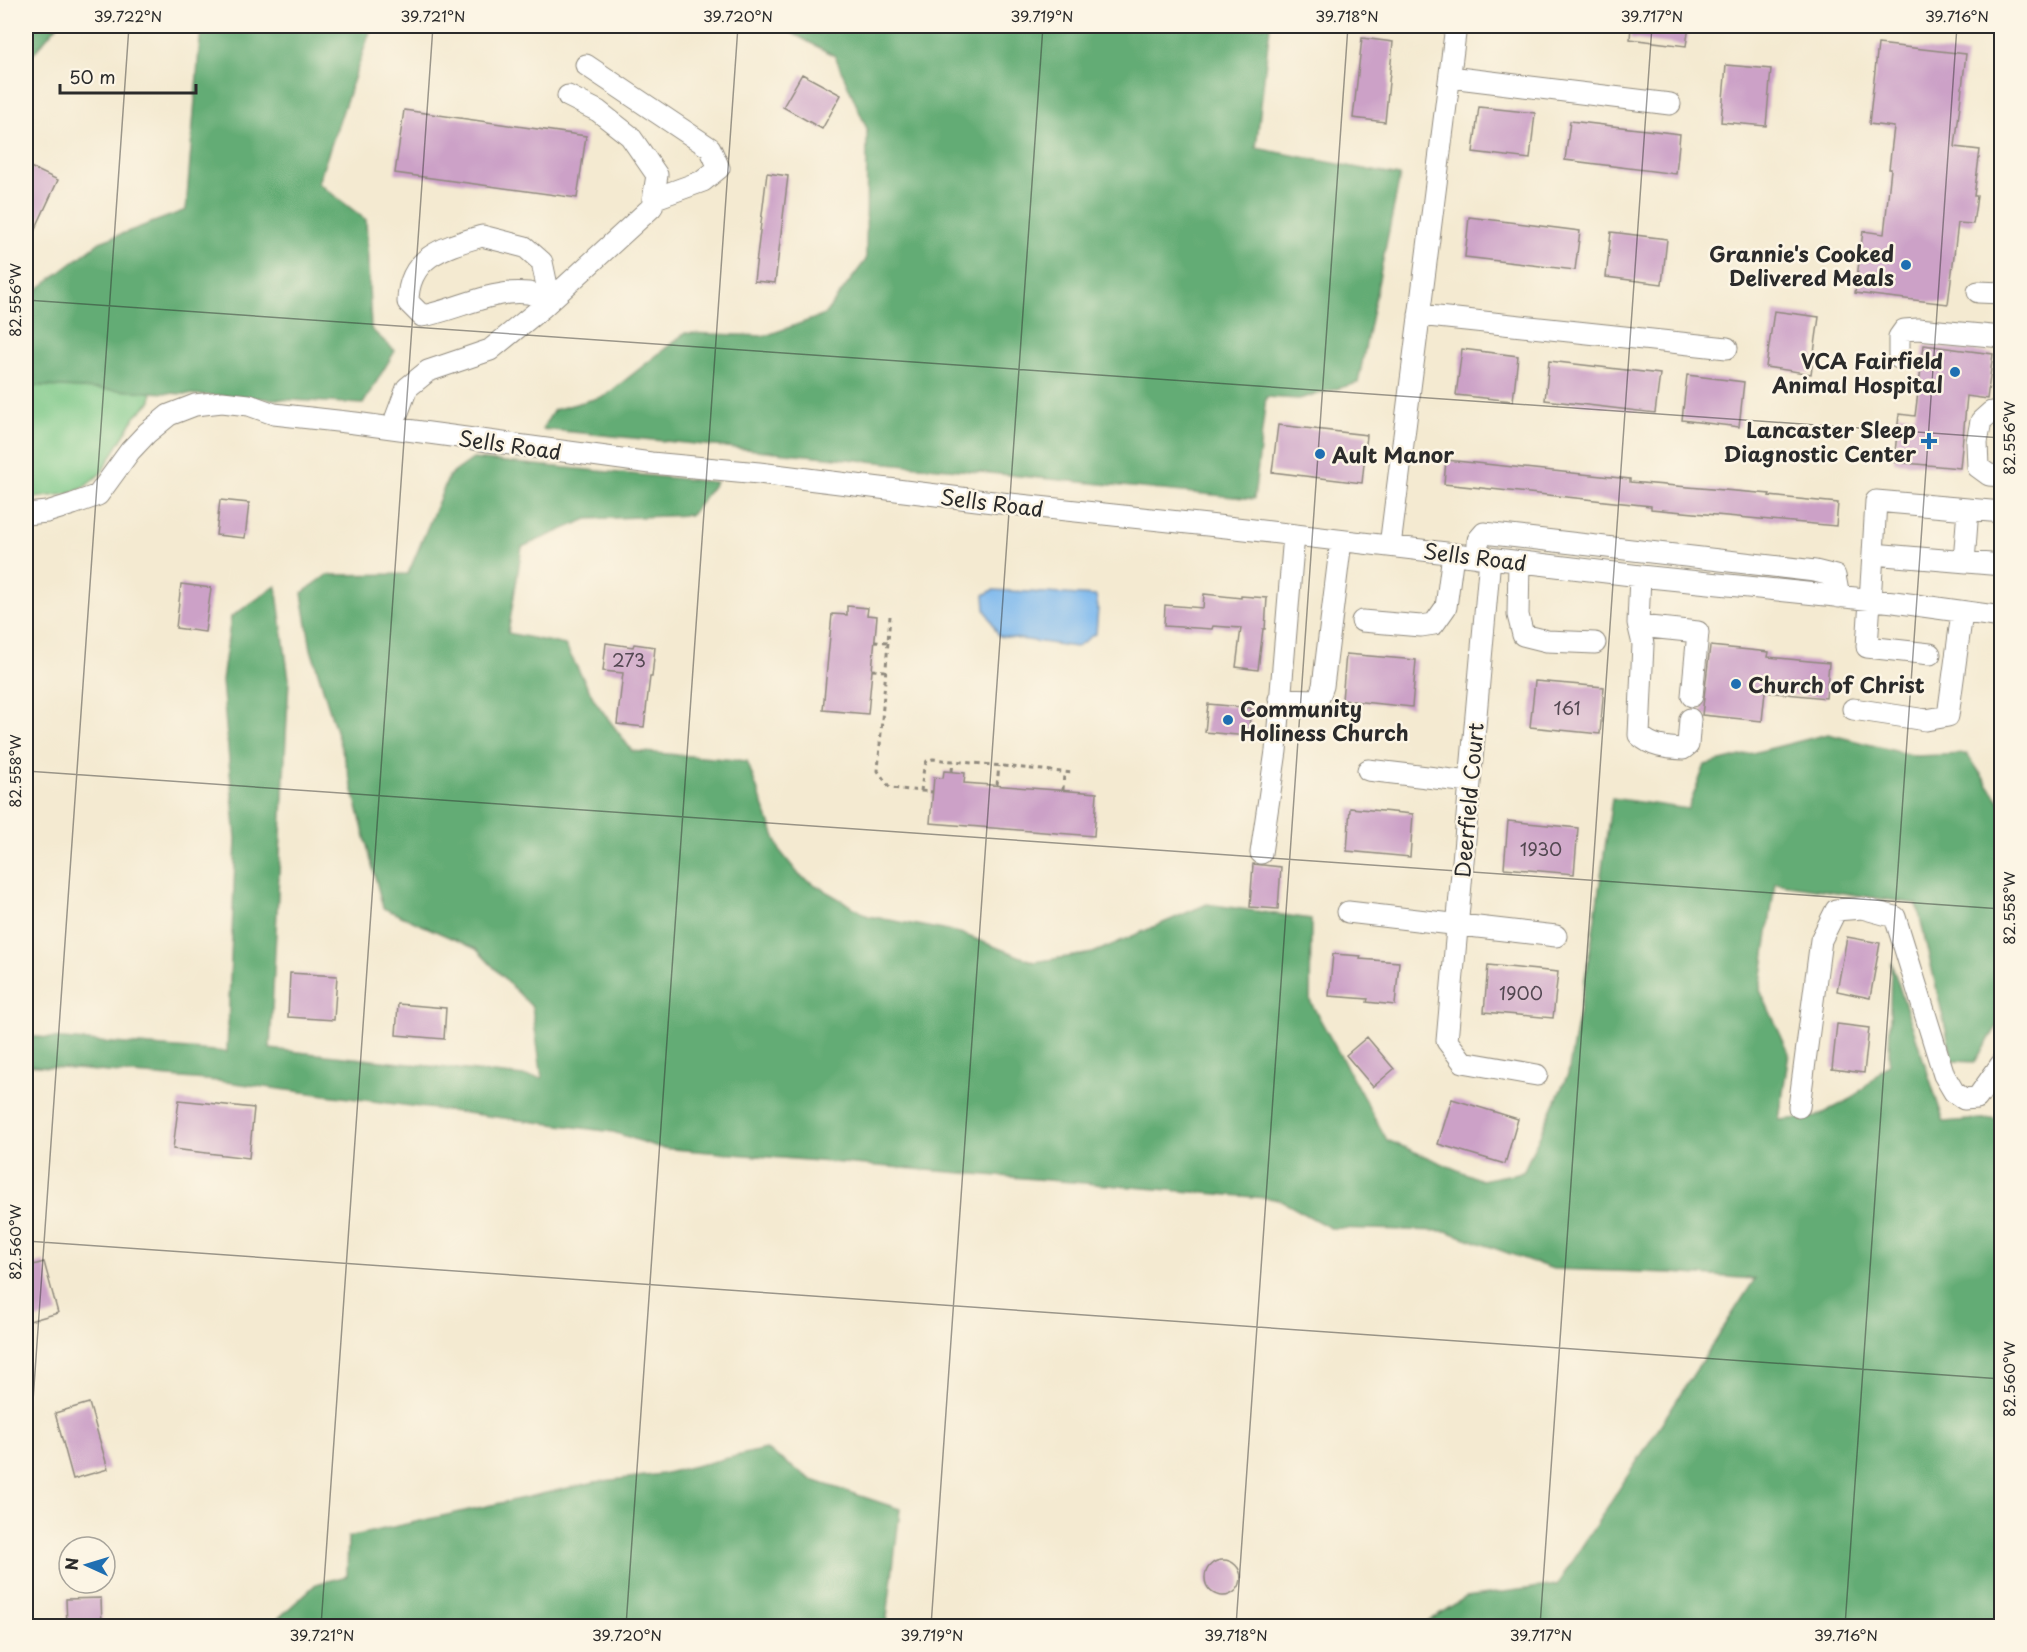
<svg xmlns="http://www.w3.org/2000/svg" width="2027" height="1652" font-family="'Playpen Sans',sans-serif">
<rect width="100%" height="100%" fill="#fcf5e5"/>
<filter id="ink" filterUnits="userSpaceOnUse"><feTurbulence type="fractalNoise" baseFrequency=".0167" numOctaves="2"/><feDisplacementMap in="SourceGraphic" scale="12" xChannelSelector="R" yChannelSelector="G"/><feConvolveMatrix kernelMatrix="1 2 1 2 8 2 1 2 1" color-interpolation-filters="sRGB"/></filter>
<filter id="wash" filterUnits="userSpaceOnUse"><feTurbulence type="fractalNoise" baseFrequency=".008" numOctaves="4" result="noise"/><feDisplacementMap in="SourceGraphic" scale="24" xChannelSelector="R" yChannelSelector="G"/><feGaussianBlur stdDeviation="1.35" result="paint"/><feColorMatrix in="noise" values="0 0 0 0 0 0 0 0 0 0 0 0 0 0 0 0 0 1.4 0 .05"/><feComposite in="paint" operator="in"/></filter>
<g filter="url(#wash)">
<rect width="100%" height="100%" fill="#f4ead1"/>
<path fill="#7ac887" stroke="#527a59" stroke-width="1.5" d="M 26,363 L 153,374 L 151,401 L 135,417 L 101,473 L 83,488 L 68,494 L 26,499 Z"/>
<path fill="#63ac74" stroke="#476c50" stroke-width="1.5" d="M 30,26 L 57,26 L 28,60 Z
M 201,26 L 372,26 L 318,183 L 366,220 L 371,329 L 395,351 L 363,404 L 26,385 L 26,298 L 100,242 L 186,210 Z
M 779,26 L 1270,26 L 1256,148 L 1400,176 L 1358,383 L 1299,399 L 1266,397 L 1254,499 L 542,429 L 554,410 L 605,396 L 685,333 L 765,336 L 824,315 L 866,260 L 867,129 L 835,56 Z
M 473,459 L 716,482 L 691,515 L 587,519 L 522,547 L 508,633 L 565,645 L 595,701 L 632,751 L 747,761 L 780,851 L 800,876 L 868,916 L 960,933 L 1034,962 L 1093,953 L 1207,904 L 1311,919 L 1310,1001 L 1387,1140 L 1481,1180 L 1523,1172 L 1568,1074 L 1592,939 L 1612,798 L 1688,809 L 1705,765 L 1828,734 L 1915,756 L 1967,754 L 2002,805 L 2001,1020 L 1975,1062 L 1953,1061 L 1917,904 L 1775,883 L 1760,990 L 1789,1053 L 1779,1120 L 1816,1117 L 1853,1098 L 1889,1063 L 1891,962 L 1944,1122 L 1993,1118 L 2001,1121 L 2001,1626 L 1420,1626 L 1466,1597 L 1557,1585 L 1755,1279 L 1671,1273 L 1553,1269 L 1446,1231 L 1330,1228 L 1278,1199 L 661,1148 L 613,1132 L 218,1081 L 26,1065 L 26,1036 L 227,1052 L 236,839 L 222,681 L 231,617 L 276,586 L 289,679 L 270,1049 L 542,1078 L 532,1007 L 476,949 L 383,908 L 347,767 L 311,649 L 302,593 L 327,575 L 408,574 L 449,476 Z
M 765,1449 L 812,1480 L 900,1509 L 886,1626 L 270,1626 L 316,1584 L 347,1576 L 348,1537 L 595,1482 L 662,1474 Z"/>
<path fill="#7cb8ee" stroke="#54728c" stroke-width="1.5" d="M 993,590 L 1096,596 L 1098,608 L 1096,633 L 1076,647 L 999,636 L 985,609 L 984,595 Z"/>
<g id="blocks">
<path fill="#cca1c7" d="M 1631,26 L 1689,26 L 1686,46 L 1630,39 Z
M 1362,38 L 1393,42 L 1385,122 L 1353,118 Z
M 1878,44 L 1966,54 L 1955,147 L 1980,150 L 1974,196 L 1977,196 L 1973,224 L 1958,223 L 1948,304 L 1855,293 L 1863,231 L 1884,234 L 1891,169 L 1889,169 L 1894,127 L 1869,124 Z
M 1726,65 L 1771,69 L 1766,126 L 1721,122 Z
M 802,74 L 841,95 L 822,129 L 783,107 Z
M 1479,107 L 1535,113 L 1530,159 L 1473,152 Z
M 404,110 L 586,136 L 577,198 L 395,173 Z
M 1570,121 L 1680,134 L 1676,174 L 1565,160 Z
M 26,165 L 58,180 L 26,249 Z
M 767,173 L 788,176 L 775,283 L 754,281 Z
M 1469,217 L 1580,231 L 1575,270 L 1465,257 Z
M 1611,232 L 1667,239 L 1662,284 L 1606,277 Z
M 1774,311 L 1819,317 L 1811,374 L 1766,367 Z
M 1924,345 L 1993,354 L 1987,399 L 1967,396 L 1960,468 L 1894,462 L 1899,414 L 1915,416 Z
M 1462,349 L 1518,356 L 1513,401 L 1456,395 Z
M 1549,361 L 1660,374 L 1655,413 L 1545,400 Z
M 1687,375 L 1744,382 L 1739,427 L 1682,420 Z
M 1278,425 L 1367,435 L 1362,483 L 1272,472 Z
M 1446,460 L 1630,479 L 1630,482 L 1770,494 L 1769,496 L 1838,503 L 1836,526 L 1651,509 L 1651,506 L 1444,484 Z
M 220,500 L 249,503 L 245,538 L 216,535 Z
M 181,584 L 211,588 L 205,632 L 176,628 Z
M 1204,594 L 1241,598 L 1241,596 L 1267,598 L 1265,629 L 1263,629 L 1258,670 L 1236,667 L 1241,628 L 1213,626 L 1212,629 L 1164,626 L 1165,605 L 1203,608 Z
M 847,606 L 868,608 L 867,615 L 877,616 L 868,714 L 823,710 L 832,614 L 847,615 Z
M 606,643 L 633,647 L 634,644 L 655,647 L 652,677 L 650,677 L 644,727 L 617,724 L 623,673 L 603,671 Z
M 1710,646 L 1769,652 L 1768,657 L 1829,663 L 1826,698 L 1765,692 L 1762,721 L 1702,715 Z
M 1346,654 L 1416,660 L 1412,707 L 1342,700 Z
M 1535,681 L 1604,687 L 1600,734 L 1530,727 Z
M 1208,704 L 1251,708 L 1248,736 L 1205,732 Z
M 944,771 L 965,773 L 964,783 L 1097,793 L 1094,836 L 930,823 L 934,777 L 943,778 Z
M 1350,808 L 1413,814 L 1410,857 L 1347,851 Z
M 1508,821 L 1578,828 L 1574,874 L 1504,868 Z
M 1253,864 L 1281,867 L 1278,909 L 1250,907 Z
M 1847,937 L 1880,943 L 1870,998 L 1837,991 Z
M 1333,954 L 1361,956 L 1360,959 L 1399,962 L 1395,1005 L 1367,1002 L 1368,999 L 1329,996 Z
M 1488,965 L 1558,972 L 1553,1018 L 1484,1012 Z
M 290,973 L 337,976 L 334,1020 L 288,1017 Z
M 398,1004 L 446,1008 L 444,1039 L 396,1035 Z
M 1837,1024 L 1869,1028 L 1864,1073 L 1832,1069 Z
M 1367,1037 L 1394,1069 L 1373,1087 L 1346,1055 Z
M 1452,1099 L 1518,1119 L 1505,1164 L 1438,1144 Z
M 179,1100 L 254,1108 L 249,1158 L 173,1149 Z
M 44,1262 L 58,1313 L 26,1322 L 26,1267 Z
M 89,1403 L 108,1469 L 73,1479 L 55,1413 Z
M1205 1578a18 18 0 1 1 36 0a18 18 0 1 1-36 0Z
M 101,1598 L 102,1626 L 67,1626 L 66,1599 Z"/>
</g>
</g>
<g filter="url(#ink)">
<use href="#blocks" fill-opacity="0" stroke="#908a7e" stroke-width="1.5"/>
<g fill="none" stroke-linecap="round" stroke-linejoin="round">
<defs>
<path id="minor" d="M 586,65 L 710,148 L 719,168 L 703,181 L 653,199
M 1450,77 L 1670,104
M 482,236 L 525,247 L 542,262 L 550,300 C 543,298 535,294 528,293 C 491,289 457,310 422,316 L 408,302 C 408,256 445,247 482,236 Z
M 1978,292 L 2002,293
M 1419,315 L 1727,348
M 1899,358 L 1899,337 L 1904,330 L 1918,329 L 2002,337
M 2002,412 L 1991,412 L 1981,421 L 1977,442 L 1978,467 L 1989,475 L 2002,476
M 392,428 L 407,388 L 428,371 L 490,350 L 543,307 L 652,207 L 657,175 L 630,136 L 598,111 L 568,96
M 2002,512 L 1876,501 L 1873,554 L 2002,565
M 26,514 L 47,512 L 73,504 L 98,495 L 130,451 L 147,433 L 169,415 L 195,405 L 222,402 L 249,405 L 274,414 L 355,423 L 651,463 L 759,473 L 1001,503 L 1245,529 L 1640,576 L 1894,602 L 2002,617
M 1390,546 L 1456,26
M 1873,554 L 1867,647 L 1930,654
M 1478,557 L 1478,540 L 1484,533 L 1815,571 L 1835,576 L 1839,597
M 1490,558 L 1447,1041 L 1463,1062 L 1537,1075
M 1519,562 L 1518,615 L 1523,635 L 1547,641 L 1595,643
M 1964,562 L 1968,509
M 1640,576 L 1638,623 L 1643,644 L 1639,735 C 1652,747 1666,748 1683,749 L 1688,745 L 1690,719
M 1362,621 L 1421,626 L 1434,624 L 1446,607 L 1453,554
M 1639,626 L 1698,632 L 1692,696
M 1279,699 L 1318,700 L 1323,686 L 1341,541
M 1853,709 L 1926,720 L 1948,716 L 1962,613
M 1368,770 L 1469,782
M 1261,853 L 1276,751 L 1294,535
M 1348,912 L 1556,936
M 1799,1107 L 1821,940 L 1836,910 L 1862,908 L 1895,917 L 1944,1075 L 1954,1092 L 1964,1099 L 1977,1098 L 2002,1063"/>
</defs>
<use href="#minor" stroke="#908a7e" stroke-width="23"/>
<path stroke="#908a7e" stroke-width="3" stroke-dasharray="4.5 4.5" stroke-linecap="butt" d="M 890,616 L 878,771 L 890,788 L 921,791 L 924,767 L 927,761 L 933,759 L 1072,773
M 874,641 L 888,642
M 872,670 L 886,671
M 952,771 L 953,761
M 997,785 L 999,766
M 1063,790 L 1064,772
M 921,791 L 933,792"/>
<use href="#minor" stroke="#fff" stroke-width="21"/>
</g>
</g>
<path fill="none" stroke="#2b2b2b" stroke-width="1.5" stroke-opacity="0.45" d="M 26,300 L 2002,438M 26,771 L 2002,909M 26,1241 L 2002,1379M 26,1501 L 129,26M 321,1626 L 433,26M 626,1626 L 738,26M 931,1626 L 1043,26M 1236,1626 L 1348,26M 1540,1626 L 1652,26M 1845,1626 L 1957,26"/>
<g fill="#1f6fb2" stroke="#fcf5e5" stroke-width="2">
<circle cx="1906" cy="265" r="6"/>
<circle cx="1955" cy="372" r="6"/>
<path d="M1926 432h6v6h6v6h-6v6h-6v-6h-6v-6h6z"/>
<circle cx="1320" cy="454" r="6"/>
<circle cx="1736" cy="684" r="6"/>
<circle cx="1228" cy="720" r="6"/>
</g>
<g text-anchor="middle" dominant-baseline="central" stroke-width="5" stroke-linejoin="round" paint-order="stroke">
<g font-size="18" fill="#534852">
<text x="629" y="659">273</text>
<text x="1567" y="707">161</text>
<text x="1541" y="848">1930</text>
<text x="1521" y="992">1900</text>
</g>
<g font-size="21" font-weight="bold" fill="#2b2b2b" stroke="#fcf5e5" text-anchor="end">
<text x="1894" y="253">Grannie's Cooked<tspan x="1894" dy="24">Delivered Meals</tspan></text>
<text x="1943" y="360">VCA Fairfield<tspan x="1943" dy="24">Animal Hospital</tspan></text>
<text x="1916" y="429">Lancaster Sleep<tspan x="1916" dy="24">Diagnostic Center</tspan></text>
<text x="1332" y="454" text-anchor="start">Ault Manor</text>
<text x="1748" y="684" text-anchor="start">Church of Christ</text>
<text x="1240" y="708" text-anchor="start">Community<tspan x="1240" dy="24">Holiness Church</tspan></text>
</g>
<g font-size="21" fill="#2b2b2b" stroke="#fcf5e5">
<text transform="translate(510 444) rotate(8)">Sells Road</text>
<text transform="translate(992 502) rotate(7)">Sells Road</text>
<text transform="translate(1475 556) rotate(7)">Sells Road</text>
<text transform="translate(1468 800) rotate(-85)">Deerfield Court</text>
</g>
</g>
<rect width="2027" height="1652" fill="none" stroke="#fcf5e5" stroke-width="66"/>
<g transform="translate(87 1565) rotate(274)"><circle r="28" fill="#fcf5e5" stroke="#a8a49b" stroke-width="1.5"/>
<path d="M0-4.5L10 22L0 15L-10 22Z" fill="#1f6fb2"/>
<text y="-9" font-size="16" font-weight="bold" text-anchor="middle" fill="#2b2b2b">N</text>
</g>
<path d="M60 84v9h136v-9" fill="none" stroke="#2b2b2b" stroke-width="3"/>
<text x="69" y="84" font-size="18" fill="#2b2b2b" stroke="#fcf5e5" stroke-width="4.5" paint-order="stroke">50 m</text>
<rect x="33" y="33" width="1961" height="1586" fill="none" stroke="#2b2b2b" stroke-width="2"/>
<g font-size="15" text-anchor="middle" fill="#2b2b2b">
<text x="128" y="22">39.722°N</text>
<text x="433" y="22">39.721°N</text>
<text x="738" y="22">39.720°N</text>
<text x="1042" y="22">39.719°N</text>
<text x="1347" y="22">39.718°N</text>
<text x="1652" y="22">39.717°N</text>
<text x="1957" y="22">39.716°N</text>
<text transform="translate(16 300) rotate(-90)" y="5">82.556°W</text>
<text transform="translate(2010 438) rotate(-90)" y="5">82.556°W</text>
<text transform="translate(16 771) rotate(-90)" y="5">82.558°W</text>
<text transform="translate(2010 908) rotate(-90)" y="5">82.558°W</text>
<text transform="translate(16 1242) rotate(-90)" y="5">82.560°W</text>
<text transform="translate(2010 1379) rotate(-90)" y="5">82.560°W</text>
<text x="322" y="1641">39.721°N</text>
<text x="627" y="1641">39.720°N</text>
<text x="932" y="1641">39.719°N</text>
<text x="1236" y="1641">39.718°N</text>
<text x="1541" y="1641">39.717°N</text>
<text x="1846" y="1641">39.716°N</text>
</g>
</svg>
